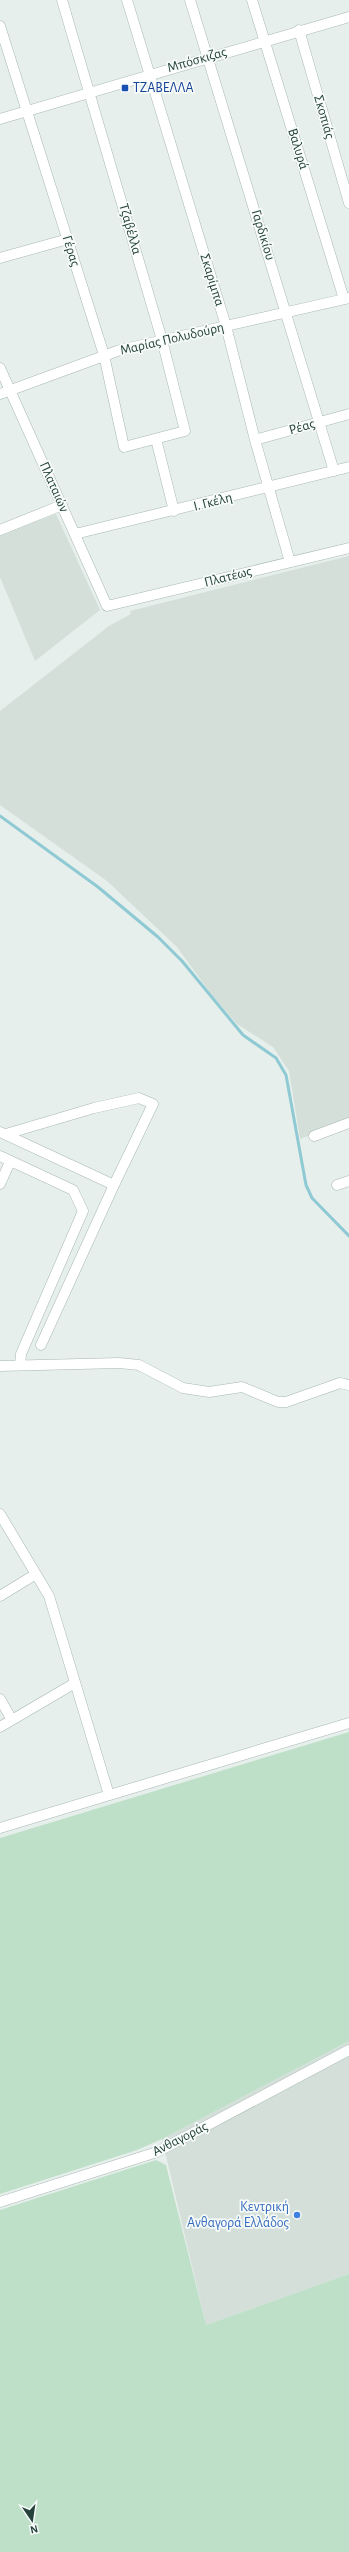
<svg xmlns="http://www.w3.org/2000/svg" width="349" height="2552" font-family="'Alegreya Sans',sans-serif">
<rect width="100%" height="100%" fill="#e6efeb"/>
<path fill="#d4dfda" d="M 56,514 L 100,610 L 35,661 L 0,577 L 0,535 Z
M 349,556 L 349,1121 L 300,1139 L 289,1071 L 273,1047 L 237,1024 L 211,994 L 177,947 L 107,881 L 0,805 L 0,711 L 109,626 L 131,614 L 130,611 Z
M 349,2041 L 349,2274 L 206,2325 L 162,2139 Z"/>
<path fill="#bfe0c8" d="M 349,1732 L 349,2041 L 162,2139 L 137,2150 L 0,2194 L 0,1838 Z
M 156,2160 L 166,2165 L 206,2325 L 349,2274 L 349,2552 L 0,2552 L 0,2210 Z"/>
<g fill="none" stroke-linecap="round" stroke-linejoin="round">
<path stroke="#8ec9d4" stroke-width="3" d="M 0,816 L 98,887 L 158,937 L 182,961 L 243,1035 L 276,1058 L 286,1075 L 306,1185 L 312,1198 L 349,1236"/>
<defs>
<path id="minor" d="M 127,0 L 226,326 L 255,440 L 290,562
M 190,0 L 334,471
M 252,0 L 344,299
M 0,26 L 104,355 L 124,447 L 185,431 L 162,340 L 62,0
M 299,30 L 349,203
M 0,119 L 349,17
M 0,258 L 68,239
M 0,368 L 107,606 L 349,548
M 0,394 L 120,350 L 349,298
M 156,439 L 174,511
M 255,440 L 349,414
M 0,530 L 62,505
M 75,534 L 349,467
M 0,1132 L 114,1185 L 41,1345
M 6,1134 L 94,1108 L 139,1098 L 153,1104 L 114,1185
M 314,1136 L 349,1123
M 0,1156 L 73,1190 L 83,1211 L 21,1354 L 20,1365
M 0,1184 L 10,1162
M 337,1185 L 349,1181
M 0,1366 L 119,1363 L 139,1365 L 183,1388 L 209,1392 L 242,1387 L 278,1402 L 286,1402 L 340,1383 L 349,1385
M 0,1514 L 49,1596 L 109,1795
M 0,1596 L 36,1574
M 0,1699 L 12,1720
M 0,1727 L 75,1683
M 0,1828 L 349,1723
M 0,2202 L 157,2152 L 349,2050"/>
</defs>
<use href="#minor" stroke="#a8b8b2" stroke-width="11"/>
<use href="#minor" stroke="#fff" stroke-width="10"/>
</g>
<rect fill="#1a4fb4" stroke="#f7fbf9" stroke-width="1.5" x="121" y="84" width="8" height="8" rx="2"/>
<circle fill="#3f7fe0" stroke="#f7fbf9" stroke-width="1.5" cx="297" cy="2215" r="4"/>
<g text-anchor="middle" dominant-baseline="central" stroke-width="3.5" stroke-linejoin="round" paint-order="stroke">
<g font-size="14" fill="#24423a" stroke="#f7fbf9">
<text transform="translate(197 60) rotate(-16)">Μπόσκιζας</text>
<text transform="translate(324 117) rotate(74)">Σκοπιάς</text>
<text transform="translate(298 149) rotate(73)">Βαλυρά</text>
<text transform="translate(130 229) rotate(74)">Τζαβέλλα</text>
<text transform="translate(263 235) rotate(73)">Γαρδικίου</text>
<text transform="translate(71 251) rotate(73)">Γέρας</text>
<text transform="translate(212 280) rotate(73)">Σκαρίμπα</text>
<text transform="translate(172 339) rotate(-13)">Μαρίας Πολυδούρη</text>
<text transform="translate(302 427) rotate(-16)">Ρέας</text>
<text transform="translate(54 487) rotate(66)">Πλαταιών</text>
<text transform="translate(213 502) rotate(-14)">Ι. Γκέλη</text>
<text transform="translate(228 577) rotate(-14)">Πλατέως</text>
<text transform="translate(180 2139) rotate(-27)">Ανθαγοράς</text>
</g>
<g font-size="14" fill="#164399" stroke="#f7fbf9" text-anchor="start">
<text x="133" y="88">ΤΖΑΒΕΛΛΑ</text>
</g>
<g font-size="14" fill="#366cbe" stroke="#f7fbf9" text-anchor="end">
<text x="289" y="2207">Κεντρική<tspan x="289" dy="16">Ανθαγορά Ελλάδος</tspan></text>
</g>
</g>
<g transform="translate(32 2520) rotate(167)" stroke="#f7fbf9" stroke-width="3" paint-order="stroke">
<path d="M0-3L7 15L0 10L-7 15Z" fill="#24423a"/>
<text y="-6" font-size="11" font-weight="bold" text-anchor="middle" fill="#24423a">N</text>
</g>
</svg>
